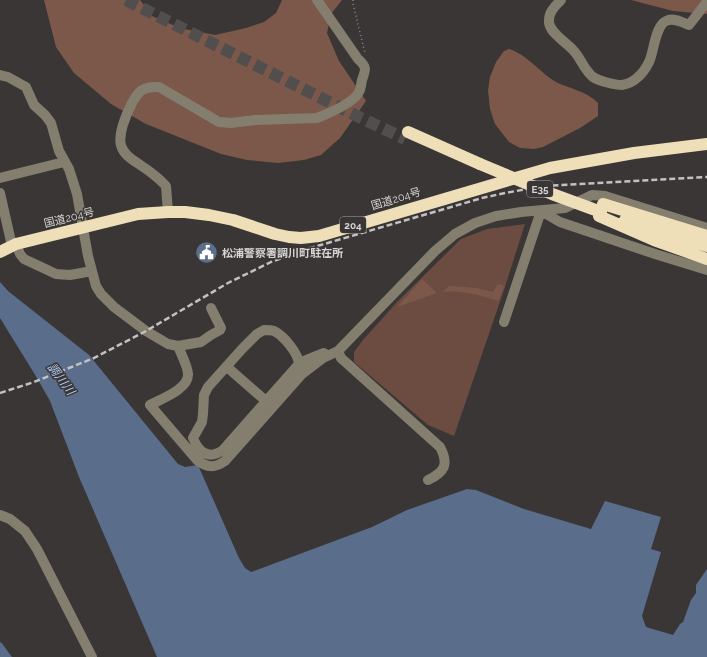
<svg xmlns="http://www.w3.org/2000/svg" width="707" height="657" font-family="Raleway,'Noto Sans JP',sans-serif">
<rect width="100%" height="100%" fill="#393635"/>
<path fill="#6c4c41" d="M 525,224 L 505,287 L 454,436 L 428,425 L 354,362 L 354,352 L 363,340 L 397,302 L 461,239 L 487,229 Z"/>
<path fill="#7c584a" d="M 44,0 L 140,0 L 152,16 L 180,28 L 215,35 L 246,28 L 264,22 L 276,13 L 282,0 L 342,0 L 331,14 L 327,33 L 339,61 L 366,101 L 340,138 L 321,155 L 304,160 L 278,163 L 247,160 L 221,154 L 146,124 L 111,104 L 74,73 L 56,47 Z
M 631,0 L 707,0 L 707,14 L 673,11 Z
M 509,49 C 528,55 539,72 556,82 C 570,89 587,91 598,103 L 598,116 L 580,128 L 543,147 L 534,149 L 520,148 L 509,142 L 495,124 L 490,109 L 488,90 L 490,77 L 496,62 L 504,51 Z
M 422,279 L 437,293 L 397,307 Z
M 498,284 L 504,286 L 498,301 C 479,295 462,290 443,292 L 449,286 L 477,288 L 493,292 Z"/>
<path fill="#5a6d8b" d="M 0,282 L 8,291 L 89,355 L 178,464 L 185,467 L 198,465 L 239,558 L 245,568 L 251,572 L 372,527 L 407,510 L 467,489 L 476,490 L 524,509 L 591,529 L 605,501 L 661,517 L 651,549 L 661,552 L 642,616 L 646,627 L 673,635 L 680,624 L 683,622 L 691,600 L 696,593 L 696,585 L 707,569 L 707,657 L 157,657 L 79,477 L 50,401 L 37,378 L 0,318 Z
M 1,642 L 12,657 L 0,657 L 0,643 Z"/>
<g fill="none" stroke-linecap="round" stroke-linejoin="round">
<path stroke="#514e4d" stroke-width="12" stroke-dasharray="12 6" stroke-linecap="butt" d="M 126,0 L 361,118 L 405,139"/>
<path stroke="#8b8988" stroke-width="1.5" stroke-dasharray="1 3" stroke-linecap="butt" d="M 353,0 L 353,4 L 365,53"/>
<path stroke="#847e6e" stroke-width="10" d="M 561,0 C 554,7 548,13 549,23 C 551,34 566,42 573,50 C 581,58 584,70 593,77 C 599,81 615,85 622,85 C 628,84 634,81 638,77 C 643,73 646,68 649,62 C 654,52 655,26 666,21 C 673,17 682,22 689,25 L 707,2
M 0,75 L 8,77 L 26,87 L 34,105 L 45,115 L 51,123 L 59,151 L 69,169 L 77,194 L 88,256 L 96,286 L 101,294 L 114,307 L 146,331 L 168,344 L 178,346 C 181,354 188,367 188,374 C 189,389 161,399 150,405 L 197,460 C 207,468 215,468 225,461 L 302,374 L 323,358 L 338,351 L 435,251 L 455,234 L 475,223 L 496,216 L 521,212 L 565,208 L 592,195 L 605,196 L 707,228
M 0,178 L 64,162
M 0,193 L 12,246
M 541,211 L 560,222 L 655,254 L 707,270
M 168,212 L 166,186 C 135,152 103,163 131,105 C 138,91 143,86 159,87 L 219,122 L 231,123 L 256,120 L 317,118 C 327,114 354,103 359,92 C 361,89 361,84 362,80 C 366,69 367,67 358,59 L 317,0
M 16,244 L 20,254 L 24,259 L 56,274 L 70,275 L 92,271
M 504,322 L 541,211
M 264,330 C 267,330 271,330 274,331 C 284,336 298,353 299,364 L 223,450 C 209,460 199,453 193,438 L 202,422 L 203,414 L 204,395 L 208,387 L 242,349 L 257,334 Z
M 178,346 L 201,342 L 211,335 L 220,330 L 221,328 L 211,308
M 338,351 L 341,358 L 440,447 C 449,464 445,472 428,480
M 299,364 L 304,361 L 324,353
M 227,367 L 266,401
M 0,515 L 10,519 L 25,531 L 37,549 L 92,657"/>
<path stroke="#efdfb9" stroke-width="12" d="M 408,132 L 480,164
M 603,204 L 707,236
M 599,216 L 654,240 L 707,259
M 625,220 L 707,246
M 0,252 L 16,244 L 138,214 L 168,212 L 185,212 L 209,215 L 233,220 L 275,234 L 289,237 L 301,238 L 319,236 L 550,168 L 634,153 L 707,144"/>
<path stroke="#c3c1c1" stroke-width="2.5" stroke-dasharray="6 3" stroke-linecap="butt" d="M 0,393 L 34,382 L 94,358 L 146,331 L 228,283 L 271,262 L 307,249 L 482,198 L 505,193 L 544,186 L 707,177"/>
<path stroke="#efdfb9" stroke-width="12" d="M 480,164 L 552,194 L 601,212"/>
</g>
<defs>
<symbol id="civic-disc" viewBox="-11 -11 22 22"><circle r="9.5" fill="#5c6f8a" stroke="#393635"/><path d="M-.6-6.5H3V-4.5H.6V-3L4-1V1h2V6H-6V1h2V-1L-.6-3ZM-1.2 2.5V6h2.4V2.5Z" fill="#fff"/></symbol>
</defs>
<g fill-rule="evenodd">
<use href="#civic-disc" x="194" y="240" width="25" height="25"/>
</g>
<g text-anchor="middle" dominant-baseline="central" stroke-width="3" stroke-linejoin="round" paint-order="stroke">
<g fill="#393635" stroke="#a8a5a5" stroke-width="1">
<rect x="527" y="181" width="26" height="16" rx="3"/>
<rect x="340" y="217" width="26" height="16" rx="3"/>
</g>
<g font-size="10" font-weight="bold" fill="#d7d5d5">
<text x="540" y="189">E35</text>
<text x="353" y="225">204</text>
</g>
<g font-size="11" fill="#d7d5d5" stroke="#393635">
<text transform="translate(396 199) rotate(-17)">国道204号</text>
<text transform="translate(69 218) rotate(-14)">国道204号</text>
</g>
<g font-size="11" font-weight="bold" fill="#d7d5d5" stroke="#393635" text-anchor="start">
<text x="222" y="253">松浦警察署調川町駐在所</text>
</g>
<g font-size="12" font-style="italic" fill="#b5d0fb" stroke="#393635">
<text transform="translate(61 379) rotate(53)">調川川</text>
</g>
</g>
</svg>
